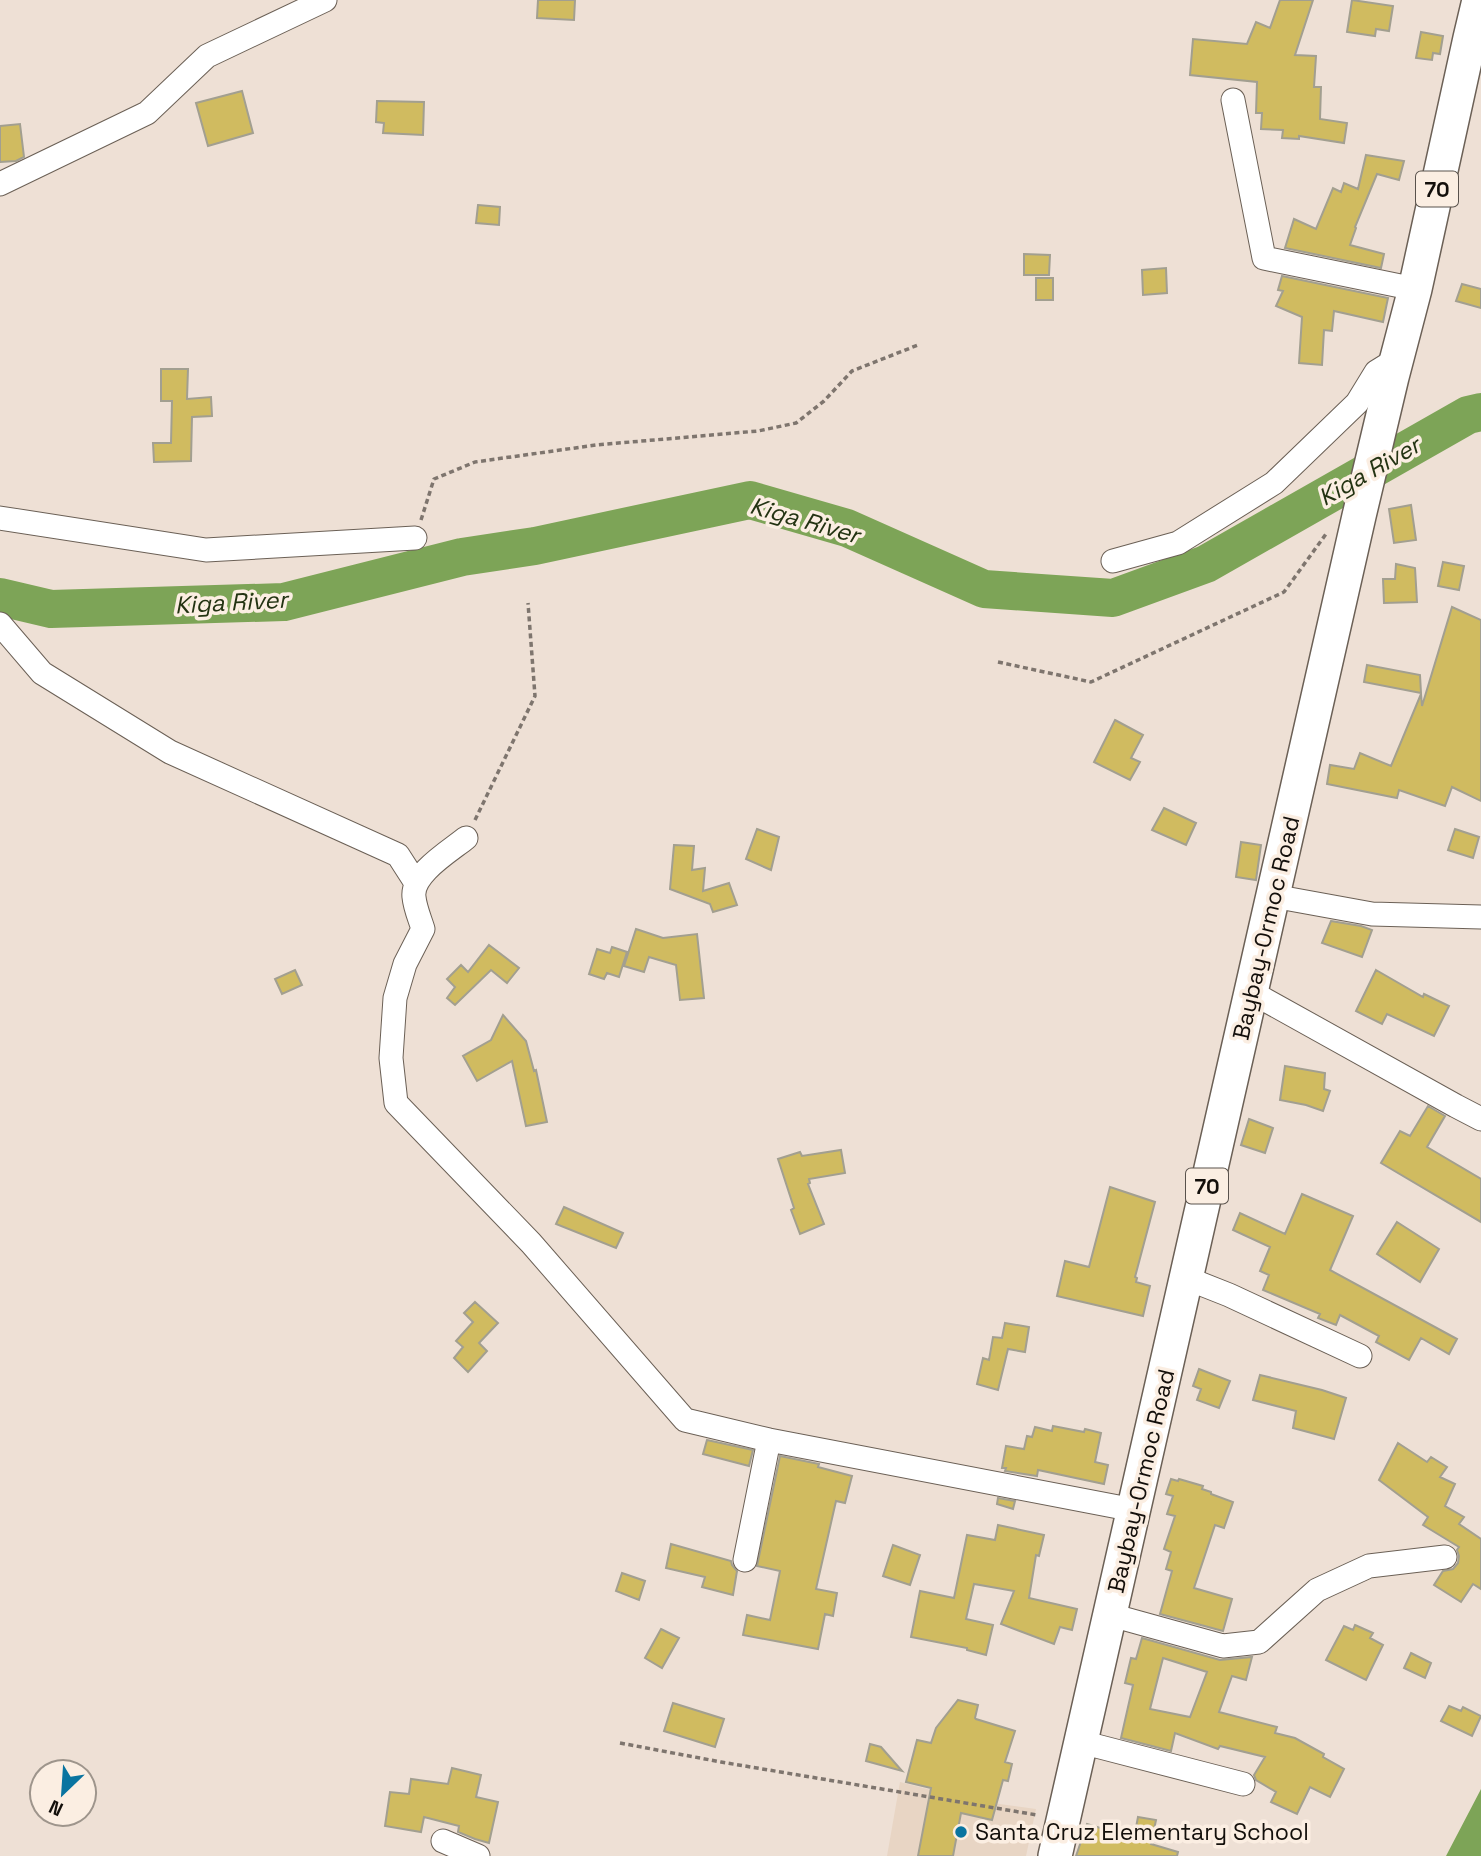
<svg xmlns="http://www.w3.org/2000/svg" width="1481" height="1856" font-family="'Space Grotesk',sans-serif">
<rect width="100%" height="100%" fill="#eee0d5"/>
<path fill="#e8d5c4" d="M 900,1782 L 970,1800 L 1036,1809 L 1026,1856 L 887,1856 Z"/>
<path fill="#7da457" d="M 1481,1789 L 1481,1856 L 1446,1856 L 1480,1791 Z"/>
<g fill="none" stroke-linecap="round" stroke-linejoin="round">
<path stroke="#7da457" stroke-width="38" d="M 0,597 L 51,609 L 284,602 L 462,557 L 535,546 L 750,500 L 847,528 L 984,589 L 1113,598 L 1206,564 L 1468,415 L 1481,412"/>
</g>
<path fill="#d0bb60" stroke="#a29f90" stroke-width="2" fill-rule="evenodd" d="M 538,0 L 575,0 L 574,20 L 537,18 Z
M 1280,0 L 1313,0 L 1295,55 L 1316,56 L 1314,87 L 1321,87 L 1320,119 L 1347,123 L 1344,143 L 1299,136 L 1299,139 L 1282,138 L 1283,130 L 1261,129 L 1262,113 L 1256,113 L 1257,82 L 1190,75 L 1193,39 L 1247,44 L 1256,22 L 1270,28 Z
M 1352,0 L 1393,6 L 1389,31 L 1376,29 L 1375,36 L 1347,32 Z
M 1421,32 L 1443,36 L 1440,54 L 1433,53 L 1432,60 L 1416,58 Z
M 242,91 L 253,133 L 208,146 L 196,103 Z
M 377,101 L 424,102 L 423,135 L 383,133 L 384,123 L 376,122 Z
M 20,124 L 24,157 L 16,161 L 0,162 L 0,126 Z
M 1366,155 L 1404,161 L 1399,180 L 1377,174 L 1355,227 L 1356,228 L 1350,245 L 1384,254 L 1381,268 L 1285,248 L 1294,219 L 1316,229 L 1333,188 L 1341,192 L 1344,183 L 1358,189 Z
M 478,205 L 500,207 L 499,225 L 476,223 Z
M 1024,254 L 1050,255 L 1049,275 L 1024,275 Z
M 1166,268 L 1167,293 L 1143,295 L 1142,270 Z
M 1282,276 L 1388,298 L 1383,322 L 1334,311 L 1332,331 L 1324,330 L 1322,365 L 1299,363 L 1302,317 L 1276,306 L 1283,291 L 1278,290 Z
M 1036,278 L 1053,278 L 1053,300 L 1036,300 Z
M 1462,284 L 1481,289 L 1481,308 L 1456,301 Z
M 161,369 L 188,369 L 187,399 L 211,397 L 212,416 L 192,417 L 191,461 L 154,462 L 153,443 L 171,443 L 172,401 L 161,401 Z
M 1411,505 L 1416,540 L 1394,543 L 1389,509 Z
M 1443,562 L 1464,566 L 1459,590 L 1438,586 Z
M 1396,564 L 1415,568 L 1417,602 L 1384,603 L 1383,579 L 1395,579 Z
M 1452,607 L 1481,620 L 1481,801 L 1452,787 L 1445,806 L 1399,790 L 1397,798 L 1327,784 L 1330,765 L 1354,769 L 1360,753 L 1391,766 L 1421,694 L 1422,706 Z
M 1367,665 L 1420,675 L 1421,693 L 1364,682 Z
M 1115,720 L 1143,735 L 1131,758 L 1140,762 L 1130,780 L 1094,762 Z
M 1164,808 L 1196,823 L 1186,845 L 1152,830 Z
M 757,829 L 779,837 L 771,870 L 746,859 Z
M 1455,829 L 1479,837 L 1473,858 L 1448,850 Z
M 1241,842 L 1261,845 L 1256,880 L 1236,877 Z
M 674,845 L 694,846 L 692,870 L 705,868 L 703,891 L 729,883 L 737,905 L 713,912 L 710,904 L 670,889 Z
M 1331,921 L 1361,926 L 1372,930 L 1362,957 L 1322,943 Z
M 636,929 L 663,938 L 697,934 L 704,998 L 680,1000 L 676,965 L 649,957 L 644,972 L 624,966 Z
M 489,945 L 519,968 L 507,983 L 491,970 L 455,1005 L 447,998 L 455,987 L 447,979 L 461,965 L 468,972 Z
M 612,947 L 627,952 L 619,977 L 607,973 L 604,979 L 589,974 L 597,949 L 610,953 Z
M 295,970 L 302,985 L 282,994 L 275,979 Z
M 1376,970 L 1423,997 L 1424,994 L 1449,1006 L 1434,1036 L 1387,1014 L 1382,1024 L 1356,1011 Z
M 503,1015 L 526,1041 L 534,1071 L 536,1070 L 547,1122 L 526,1126 L 512,1061 L 477,1081 L 463,1056 L 491,1040 Z
M 1285,1066 L 1325,1073 L 1324,1089 L 1330,1091 L 1323,1111 L 1306,1105 L 1280,1100 Z
M 1428,1106 L 1445,1116 L 1427,1147 L 1481,1179 L 1481,1222 L 1381,1163 L 1400,1131 L 1410,1136 Z
M 1249,1119 L 1273,1128 L 1265,1153 L 1241,1145 Z
M 841,1150 L 845,1173 L 809,1179 L 810,1183 L 808,1184 L 824,1224 L 800,1234 L 791,1210 L 794,1208 L 778,1159 L 800,1152 L 802,1156 Z
M 1110,1187 L 1155,1202 L 1135,1277 L 1137,1278 L 1136,1282 L 1150,1286 L 1143,1316 L 1057,1296 L 1065,1261 L 1089,1267 Z
M 1302,1194 L 1353,1216 L 1330,1270 L 1457,1339 L 1449,1354 L 1421,1338 L 1409,1360 L 1376,1342 L 1379,1336 L 1340,1315 L 1336,1325 L 1318,1318 L 1320,1314 L 1263,1290 L 1269,1275 L 1260,1271 L 1270,1247 L 1233,1230 L 1240,1213 L 1285,1234 Z
M 564,1207 L 623,1233 L 616,1248 L 556,1224 Z
M 1397,1222 L 1439,1249 L 1420,1282 L 1377,1254 Z
M 475,1302 L 498,1323 L 479,1343 L 487,1351 L 468,1372 L 454,1358 L 463,1347 L 456,1341 L 473,1322 L 464,1313 Z
M 1005,1323 L 1029,1327 L 1025,1352 L 1008,1349 L 998,1390 L 977,1384 L 983,1358 L 989,1360 L 993,1337 L 1002,1338 Z
M 1199,1369 L 1230,1381 L 1219,1408 L 1197,1400 L 1201,1389 L 1193,1386 Z
M 1260,1375 L 1322,1390 L 1346,1398 L 1334,1439 L 1293,1428 L 1296,1411 L 1253,1400 Z
M 1053,1426 L 1084,1432 L 1085,1429 L 1101,1433 L 1095,1462 L 1108,1465 L 1104,1484 L 1038,1470 L 1037,1476 L 1005,1471 L 1006,1468 L 1002,1468 L 1006,1446 L 1024,1449 L 1027,1436 L 1032,1437 L 1035,1427 L 1052,1431 Z
M 707,1440 L 753,1450 L 749,1466 L 703,1454 Z
M 1398,1443 L 1427,1462 L 1431,1457 L 1447,1467 L 1440,1477 L 1455,1484 L 1445,1506 L 1464,1517 L 1459,1524 L 1481,1539 L 1481,1589 L 1473,1584 L 1461,1602 L 1434,1585 L 1443,1571 L 1453,1569 L 1458,1563 L 1459,1556 L 1457,1550 L 1459,1547 L 1423,1525 L 1428,1517 L 1379,1480 Z
M 780,1456 L 819,1464 L 818,1467 L 852,1476 L 845,1503 L 836,1501 L 816,1589 L 837,1593 L 833,1616 L 825,1614 L 818,1649 L 743,1635 L 747,1615 L 770,1620 L 780,1571 L 757,1566 Z
M 1171,1479 L 1178,1481 L 1179,1479 L 1203,1486 L 1202,1489 L 1211,1492 L 1211,1494 L 1233,1502 L 1224,1528 L 1215,1525 L 1194,1588 L 1232,1599 L 1223,1631 L 1160,1614 L 1172,1571 L 1166,1569 L 1171,1552 L 1164,1549 L 1175,1516 L 1167,1514 L 1173,1496 L 1166,1494 Z
M 998,1498 L 1015,1501 L 1013,1509 L 997,1504 Z
M 998,1525 L 1044,1535 L 1039,1556 L 1036,1555 L 1029,1598 L 1077,1609 L 1072,1630 L 1060,1627 L 1054,1644 L 1001,1624 L 1014,1591 L 974,1584 L 966,1619 L 993,1625 L 986,1655 L 967,1650 L 967,1648 L 911,1637 L 920,1591 L 954,1598 L 967,1535 L 995,1540 Z
M 671,1544 L 731,1561 L 732,1565 L 737,1571 L 733,1595 L 702,1587 L 705,1577 L 666,1568 Z
M 893,1545 L 920,1555 L 910,1585 L 883,1576 Z
M 622,1573 L 645,1581 L 639,1600 L 616,1591 Z
M 1355,1625 L 1373,1633 L 1370,1638 L 1383,1645 L 1366,1680 L 1326,1660 L 1344,1626 L 1353,1630 Z
M 661,1629 L 679,1638 L 662,1668 L 645,1658 Z
M 1142,1638 L 1220,1660 L 1252,1657 L 1246,1680 L 1232,1676 L 1219,1712 L 1277,1727 L 1275,1733 L 1295,1738 L 1324,1754 L 1323,1757 L 1344,1769 L 1330,1797 L 1310,1787 L 1297,1814 L 1271,1802 L 1276,1792 L 1256,1780 L 1254,1775 L 1265,1757 L 1220,1746 L 1218,1749 L 1175,1733 L 1171,1751 L 1121,1738 L 1133,1685 L 1125,1683 L 1131,1658 L 1136,1659 ZM 1163,1658 L 1207,1672 L 1190,1717 L 1150,1709 Z
M 1411,1653 L 1431,1663 L 1425,1678 L 1404,1668 Z
M 958,1700 L 978,1705 L 975,1718 L 976,1719 L 1015,1731 L 1005,1762 L 1012,1764 L 1008,1781 L 1003,1780 L 992,1820 L 961,1813 L 953,1856 L 918,1856 L 931,1788 L 906,1782 L 917,1740 L 931,1743 L 936,1728 Z
M 673,1703 L 724,1719 L 715,1747 L 664,1731 Z
M 1449,1706 L 1461,1711 L 1463,1707 L 1481,1716 L 1472,1736 L 1441,1721 Z
M 870,1744 L 881,1747 L 902,1771 L 866,1761 Z
M 452,1768 L 481,1775 L 476,1797 L 498,1802 L 489,1843 L 475,1839 L 458,1832 L 459,1826 L 424,1817 L 421,1832 L 385,1826 L 390,1792 L 409,1794 L 411,1779 L 448,1784 Z
M 1138,1817 L 1156,1820 L 1151,1844 L 1178,1852 L 1177,1856 L 1076,1856 L 1087,1824 L 1134,1838 Z"/>
<g fill="none" stroke-linecap="round" stroke-linejoin="round">
<defs>
<path id="minor" d="M 1233,100 L 1264,258 L 1415,289
M 0,184 L 147,113 L 207,56 L 325,0
M 0,518 L 206,550 L 415,538
M 1113,561 L 1178,543 L 1274,483 L 1357,403 L 1376,372 L 1397,359
M 0,624 L 42,673 L 170,752 L 398,855 L 416,883
M 466,838 C 450,851 411,874 414,897 C 415,908 420,919 423,929 L 405,964 L 395,998 L 391,1058 L 396,1103 L 531,1243 L 685,1420 L 769,1440 L 1134,1510
M 1273,896 L 1372,914 L 1481,917
M 1251,992 L 1456,1106 L 1481,1119
M 1186,1278 L 1229,1295 L 1360,1356
M 745,1560 L 769,1440
M 1111,1615 L 1223,1646 L 1259,1642 L 1317,1590 L 1369,1566 L 1445,1557
M 1081,1742 L 1243,1784
M 443,1841 L 478,1856"/>
<path id="highway" d="M 1055,1856 L 1359,516 L 1392,377 L 1415,289 L 1470,38 L 1479,0"/>
</defs>
<use href="#minor" stroke="#6b6056" stroke-width="25"/>
<use href="#highway" stroke="#6b6056" stroke-width="36"/>
<path stroke="#7e756e" stroke-width="3.5" stroke-dasharray="5 3.5" stroke-linecap="butt" d="M 421,520 L 434,479 L 475,462 L 596,445 L 758,431 L 796,423 L 824,401 L 852,371 L 918,345
M 998,662 L 1091,682 L 1284,592 L 1326,534
M 475,820 L 535,696 L 528,603
M 620,1743 L 721,1762 L 1037,1815"/>
<use href="#minor" stroke="#fff" stroke-width="23"/>
<use href="#highway" stroke="#fff" stroke-width="33"/>
</g>
<circle fill="#0974a0" stroke="#fbeee2" stroke-width="2.5" cx="961" cy="1832" r="7"/>
<g text-anchor="middle" dominant-baseline="central" stroke-width="7" stroke-linejoin="round" paint-order="stroke">
<g fill="#fbeee2" stroke="#59524c" stroke-width="2">
<rect x="1416" y="171.5" width="42" height="35" rx="5"/>
<rect x="1186" y="1168.5" width="42" height="35" rx="5"/>
</g>
<g font-size="21" font-weight="bold" fill="#130f0b">
<text x="1437" y="189">70</text>
<text x="1207" y="1186">70</text>
</g>
<g font-size="23" fill="#130f0b" stroke="#fbeee2">
<text transform="translate(1266 928) rotate(-77)">Baybay-Ormoc Road</text>
<text transform="translate(1141 1481) rotate(-77)">Baybay-Ormoc Road</text>
</g>
<g font-size="23" fill="#130f0b" stroke="#fbeee2" text-anchor="start">
<text x="975" y="1832">Santa Cruz Elementary School</text>
</g>
<g font-size="24" font-style="italic" fill="#233312" stroke="#fbeee2">
<text transform="translate(1369 471) rotate(-30)">Kiga River</text>
<text transform="translate(805 520) rotate(16)">Kiga River</text>
<text transform="translate(231 602) rotate(-3)">Kiga River</text>
</g>
</g>
<g transform="translate(63 1793) rotate(205)"><circle r="33" fill="#fbeee2" stroke="#9e958c" stroke-width="2"/>
<path d="M0-5L12 26L0 18L-12 26Z" fill="#0974a0"/>
<text y="-10" font-size="19" font-weight="bold" text-anchor="middle" fill="#130f0b">N</text>
</g>
</svg>
